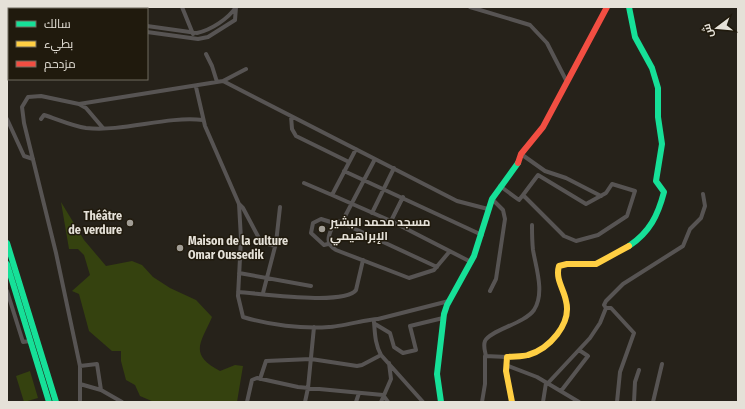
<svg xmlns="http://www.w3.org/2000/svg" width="745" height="409" font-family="'Fira Sans Condensed',Cairo,sans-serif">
<rect width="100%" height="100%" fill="#26221a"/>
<path fill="#35420f" d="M 61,202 L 84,240 L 106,266 L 132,261 L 142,265 L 153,277 L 170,288 L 196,300 L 212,317 C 201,343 188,354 220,371 L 235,365 L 243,366 L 237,402 L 154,402 L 140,396 L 135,385 L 126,380 L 121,361 L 121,351 L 112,351 L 89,331 L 79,294 L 72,291 L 90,275 L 84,255 L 78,249 L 69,249 Z
M 30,371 L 38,398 L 24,402 L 16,376 Z"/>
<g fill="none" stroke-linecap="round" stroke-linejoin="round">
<path stroke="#575453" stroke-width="4" d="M 103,7 L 105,9
M 182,7 L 193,34
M 470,7 L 530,25 L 547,43 L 567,82
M 10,9 L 11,7
M 14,9 L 19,9
M 113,9 L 118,7
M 147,26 L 197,33 C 211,30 228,19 236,7
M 147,32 L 198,39 L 208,37 L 235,20 L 236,7
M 206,54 L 212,66 L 217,82
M 223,81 L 246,69
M 196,87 L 205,126 L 239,204 L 241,239 L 238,296 L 243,317 C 269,325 302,329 329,327 C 339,327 373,318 378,319 L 449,301
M 79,104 L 223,81 L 457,201 L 488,209
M 291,116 L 292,129 L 296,136 L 349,162
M 7,119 L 24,156 L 33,159
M 41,119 L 44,115 C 57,119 72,126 86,128 C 125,132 164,116 203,120
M 356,149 L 332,195 L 391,221 L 471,262
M 521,154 L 545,171 L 566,178 L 601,196
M 344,171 L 482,235
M 304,183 L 332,195
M 500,186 L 519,200 L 523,195 L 564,236 L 576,241 L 598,235 L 627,216 L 635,191 L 612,184 L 606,193 L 586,204 L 538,175 L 523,195
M 239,204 L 243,208 L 261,242 L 275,246
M 372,213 L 394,168
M 391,221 L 403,197
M 342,222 L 375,159
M 328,244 L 324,245 L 311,233 L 313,223 L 321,219 L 334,223
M 437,267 L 338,221 L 334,223 C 330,233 323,243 336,250 L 409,278 L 434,270 L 450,251
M 239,273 L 311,286
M 7,291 L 23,342 L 30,341
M 490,291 L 496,279 L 505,219 L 503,210 L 492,199
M 238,292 C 258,293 345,306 356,290 L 363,260
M 263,293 L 276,243 L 280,207
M 606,308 L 611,308 L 634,333 L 620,372 L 617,402
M 374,322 C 375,334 375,344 381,355 L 423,402
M 375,324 L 390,333 L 394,347 L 403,353 L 416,350 L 410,326 L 443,318
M 486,356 C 485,351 483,346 485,341 C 490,330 524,324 534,310 C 545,293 536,268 533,250 C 532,241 532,233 532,225
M 506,365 L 537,377 L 579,402
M 80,366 L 97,364 L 101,390
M 260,379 L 266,361 L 311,359 L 357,366 L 362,365 L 381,355
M 548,383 L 590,338 L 600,323 L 606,308 L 604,305 L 606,301 L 623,284 L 683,246 L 690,229 L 701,218 L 705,206 L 703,194
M 80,384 L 101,390 L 122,402
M 561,391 L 588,356 L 579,350
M 383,395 L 388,402
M 80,402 L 80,366 L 56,253 L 24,123 L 22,107 L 28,97 L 41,96 L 79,104 L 86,108 L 103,128
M 247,402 L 252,380 L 257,378 L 298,387 L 383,395
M 305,402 L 308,388 L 314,327
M 356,402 L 359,393
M 381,402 L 391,379 L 389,363
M 482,402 L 485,384 L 485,356 L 507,357
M 543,402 L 546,383
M 634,402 L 635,382 L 639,370
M 653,402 L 662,364"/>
<path stroke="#16e098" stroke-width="6" d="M 629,7 L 635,37 L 652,68 L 658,88 L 658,117 L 662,144 L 656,181 L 664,192 C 658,215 650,232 629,246
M 7,243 L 56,402
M 7,264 L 49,402
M 441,402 L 437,374 L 444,314 L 447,305 L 474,256 L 492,199 L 518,163"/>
<path stroke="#ffcf43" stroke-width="6" d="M 512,402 L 506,371 L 507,357 C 514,356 522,357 528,355 C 549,349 572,324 566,301 C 564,289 555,279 559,266 L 567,264 L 596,264 L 629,246"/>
<path stroke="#f24e42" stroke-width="6" d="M 518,163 L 521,154 L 543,127 L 607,7"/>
</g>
<g fill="#a29e96" stroke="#201a0d" stroke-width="1.5">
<circle cx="130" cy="223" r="4"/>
<circle cx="322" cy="229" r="4"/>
<circle cx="180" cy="248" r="4"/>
</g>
<g text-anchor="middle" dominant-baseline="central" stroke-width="3" stroke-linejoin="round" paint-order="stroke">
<g font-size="12" font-weight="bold" fill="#e5e1d8" stroke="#201a0d" text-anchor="start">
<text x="122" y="216" text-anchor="end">Théâtre<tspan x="122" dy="14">de verdure</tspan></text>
<text x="330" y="222">مسجد محمد البشير<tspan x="330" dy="14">الإبراهيمي</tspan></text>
<text x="188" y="241">Maison de la culture<tspan x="188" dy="14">Omar Oussedik</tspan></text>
</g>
</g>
<rect width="745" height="409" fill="none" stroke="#e5e1d8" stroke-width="16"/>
<rect x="8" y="8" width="140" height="72" fill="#201a0d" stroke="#6f6a5e"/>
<rect x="16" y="21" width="20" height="6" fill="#16e098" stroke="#6f6a5e"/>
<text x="44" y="28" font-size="12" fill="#e5e1d8">سالك</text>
<rect x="16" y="41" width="20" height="6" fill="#ffcf43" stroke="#6f6a5e"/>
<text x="44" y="48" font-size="12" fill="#e5e1d8">بطيء</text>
<rect x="16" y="61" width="20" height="6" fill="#f24e42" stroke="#6f6a5e"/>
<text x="44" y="68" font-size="12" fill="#e5e1d8">مزدحم</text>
<g transform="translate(717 28) rotate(254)" stroke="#201a0d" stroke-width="3" paint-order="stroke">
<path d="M0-3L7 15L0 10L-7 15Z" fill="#e5e1d8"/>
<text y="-6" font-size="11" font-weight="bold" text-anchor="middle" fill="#e5e1d8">ش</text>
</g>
</svg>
